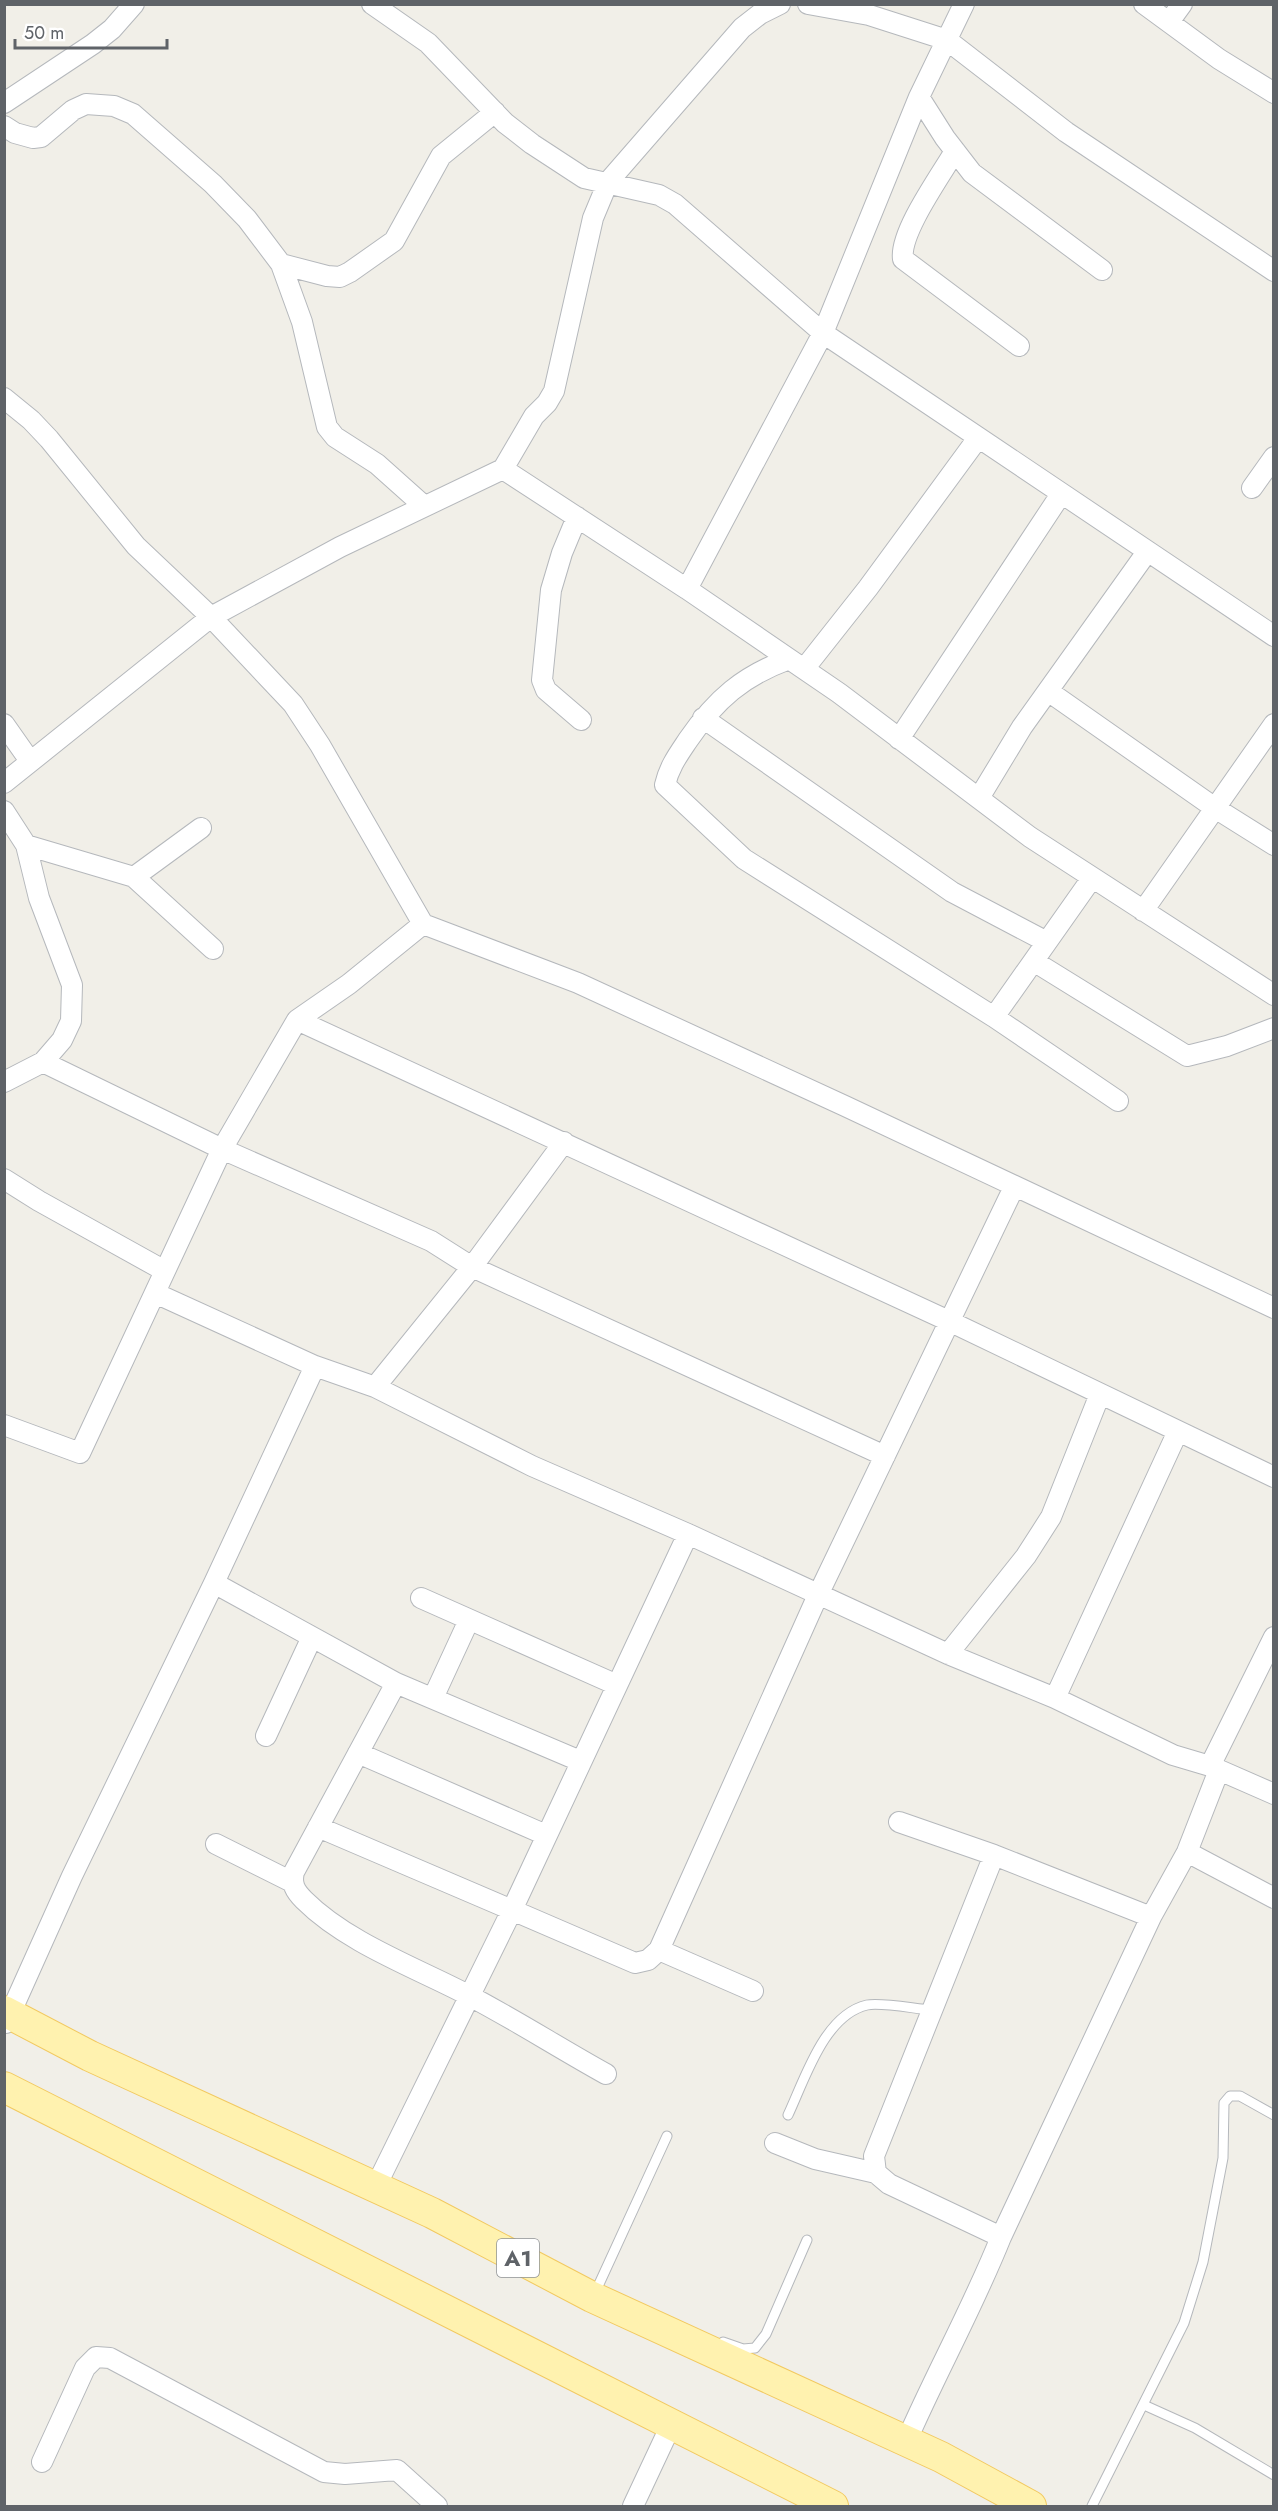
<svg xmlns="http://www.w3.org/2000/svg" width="1278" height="2511" font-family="Jost,sans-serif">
<rect width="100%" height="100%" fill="#f1efe8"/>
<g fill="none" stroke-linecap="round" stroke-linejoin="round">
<defs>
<path id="lane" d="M 788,2115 C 805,2079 824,2015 867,2005 C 881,2002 916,2009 932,2010
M 594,2295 L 667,2136
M 723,2342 L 743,2349 L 755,2348 L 766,2334 L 807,2240
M 1144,2405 L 1195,2428 L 1274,2475
M 1092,2506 L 1184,2323 L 1203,2262 L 1223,2158 L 1224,2103 L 1230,2096 L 1240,2096 L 1274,2115"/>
<path id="street" d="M 372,4 L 428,43 L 505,123 L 532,144 L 584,178 L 659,195 L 675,204 L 823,333 L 1274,636
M 808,4 L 869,15 L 947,40 L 1066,132 L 1274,271
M 1144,4 L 1219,59 L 1274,93
M 1169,22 L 1182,4
M 919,97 L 945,138 L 972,173 L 1102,270
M 4,103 L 93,44 L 112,29 L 134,4
M 4,126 L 15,133 L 33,138 L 41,137 L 73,110 L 86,104 L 114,106 L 133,114 L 213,184 L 247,219 L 281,264 L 302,322 L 327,427 L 335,437 L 377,464 L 424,506
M 955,151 C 941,175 899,233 903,259 L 1019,346
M 281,264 L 327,276 L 340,277 L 350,272 L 394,241 L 441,156 L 495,112
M 4,398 L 31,420 L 49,439 L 136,546 L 211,617 L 293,704 L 320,745 L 423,924
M 503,469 L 534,416 L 547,403 L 554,391 L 593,218 L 608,182 L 742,28 L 760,14 L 780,4
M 1252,488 L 1274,457
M 577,517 L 562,553 L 551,590 L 542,680 L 546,690 L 581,720
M 687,589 L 839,693 L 1030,837 L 1274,995
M 789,659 C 743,676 716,699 688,740 C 678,755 669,767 665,785 L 744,859 L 994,1017 L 1118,1101
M 804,669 L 868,588 L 978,438
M 1048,691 L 1215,808 L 1274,845
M 703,718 L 952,892 L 1047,942
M 4,724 L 30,761
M 899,739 L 1061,494
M 4,783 L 211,617 L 340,547 L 503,469 L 687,589 L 823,333 L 919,97 L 964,4
M 979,798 L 1022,727 L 1147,552
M 4,811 L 26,845 L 39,898 L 72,985 L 71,1021 L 62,1040 L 43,1062
M 26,845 L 134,877 L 213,949
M 134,877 L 201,828
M 1143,911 L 1274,724
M 1035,962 L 1187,1056 L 1227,1046 L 1274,1028
M 994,1017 L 1092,878
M 297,1020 L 349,984 L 423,924 L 578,983 L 845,1106 L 1274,1308
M 4,1082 L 43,1062 L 222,1149 L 431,1241 L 472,1267 L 885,1456
M 4,1179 L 39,1201 L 165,1271
M 155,1293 L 315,1366 L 375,1387 L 532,1466 L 688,1534 L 948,1654 L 1055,1698 L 1173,1755 L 1210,1766 L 1274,1794
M 375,1387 L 472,1267 L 564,1142
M 4,1425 L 80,1453 L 222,1149 L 297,1020 L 951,1322 L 1274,1477
M 688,1534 L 512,1910 L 635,1963 L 648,1960 L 659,1950 L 818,1595 L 1014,1187
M 214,1583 L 396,1683 L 580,1761
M 421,1598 L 617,1685
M 948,1654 L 1026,1556 L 1051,1517 L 1100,1394
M 396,1683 L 294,1872 C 291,1884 295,1891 304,1900 C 346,1942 414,1967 466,1994 C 514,2019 559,2048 606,2074
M 433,1698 L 469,1620
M 1055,1698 L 1178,1431
M 266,1736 L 312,1637
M 358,1753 L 546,1835
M 1210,1766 L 1274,1637
M 899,1822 L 994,1855
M 318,1827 L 512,1910 L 376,2186
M 216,1844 L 292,1882
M 1187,1852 L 1274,1898
M 659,1950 L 753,1991
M 6,2023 L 72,1876 L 214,1583 L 315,1366
M 775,2143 L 815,2159 L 876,2173
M 1001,2237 L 889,2184 L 876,2173 L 874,2156 L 994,1855 L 1151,1917
M 906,2442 C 936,2373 973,2307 1001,2237 L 1151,1917 L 1187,1852 L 1219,1770
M 42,2462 L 85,2368 L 96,2357 L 110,2358 L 324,2472 L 345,2474 L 397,2470 L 437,2506
M 633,2506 L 671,2425"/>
<path id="primary" d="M 4,2011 L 90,2056 L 432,2213 L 592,2297 L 941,2457 L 1031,2506
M 4,2087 L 833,2506"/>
</defs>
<use href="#lane" stroke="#b5b8bc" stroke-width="11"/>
<use href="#street" stroke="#b5b8bc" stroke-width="22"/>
<use href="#primary" stroke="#f2c960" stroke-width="32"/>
<use href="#lane" stroke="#fff" stroke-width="9"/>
<use href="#street" stroke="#fff" stroke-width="20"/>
<use href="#primary" stroke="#fff2af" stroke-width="30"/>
</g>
<g text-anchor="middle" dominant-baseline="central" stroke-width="5" stroke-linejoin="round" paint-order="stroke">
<rect fill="#fff" stroke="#8f9295" stroke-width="1.5" x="497" y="2239" width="42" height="38" rx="4.5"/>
<g font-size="22" font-weight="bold" fill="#5f6368">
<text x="518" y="2258">A1</text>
</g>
</g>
<rect width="1278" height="2511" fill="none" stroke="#5f6368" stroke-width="12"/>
<path d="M15 39v9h152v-9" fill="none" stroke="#5f6368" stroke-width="3"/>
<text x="24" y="39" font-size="18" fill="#5f6368" stroke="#ffffff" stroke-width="4.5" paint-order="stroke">50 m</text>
</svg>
